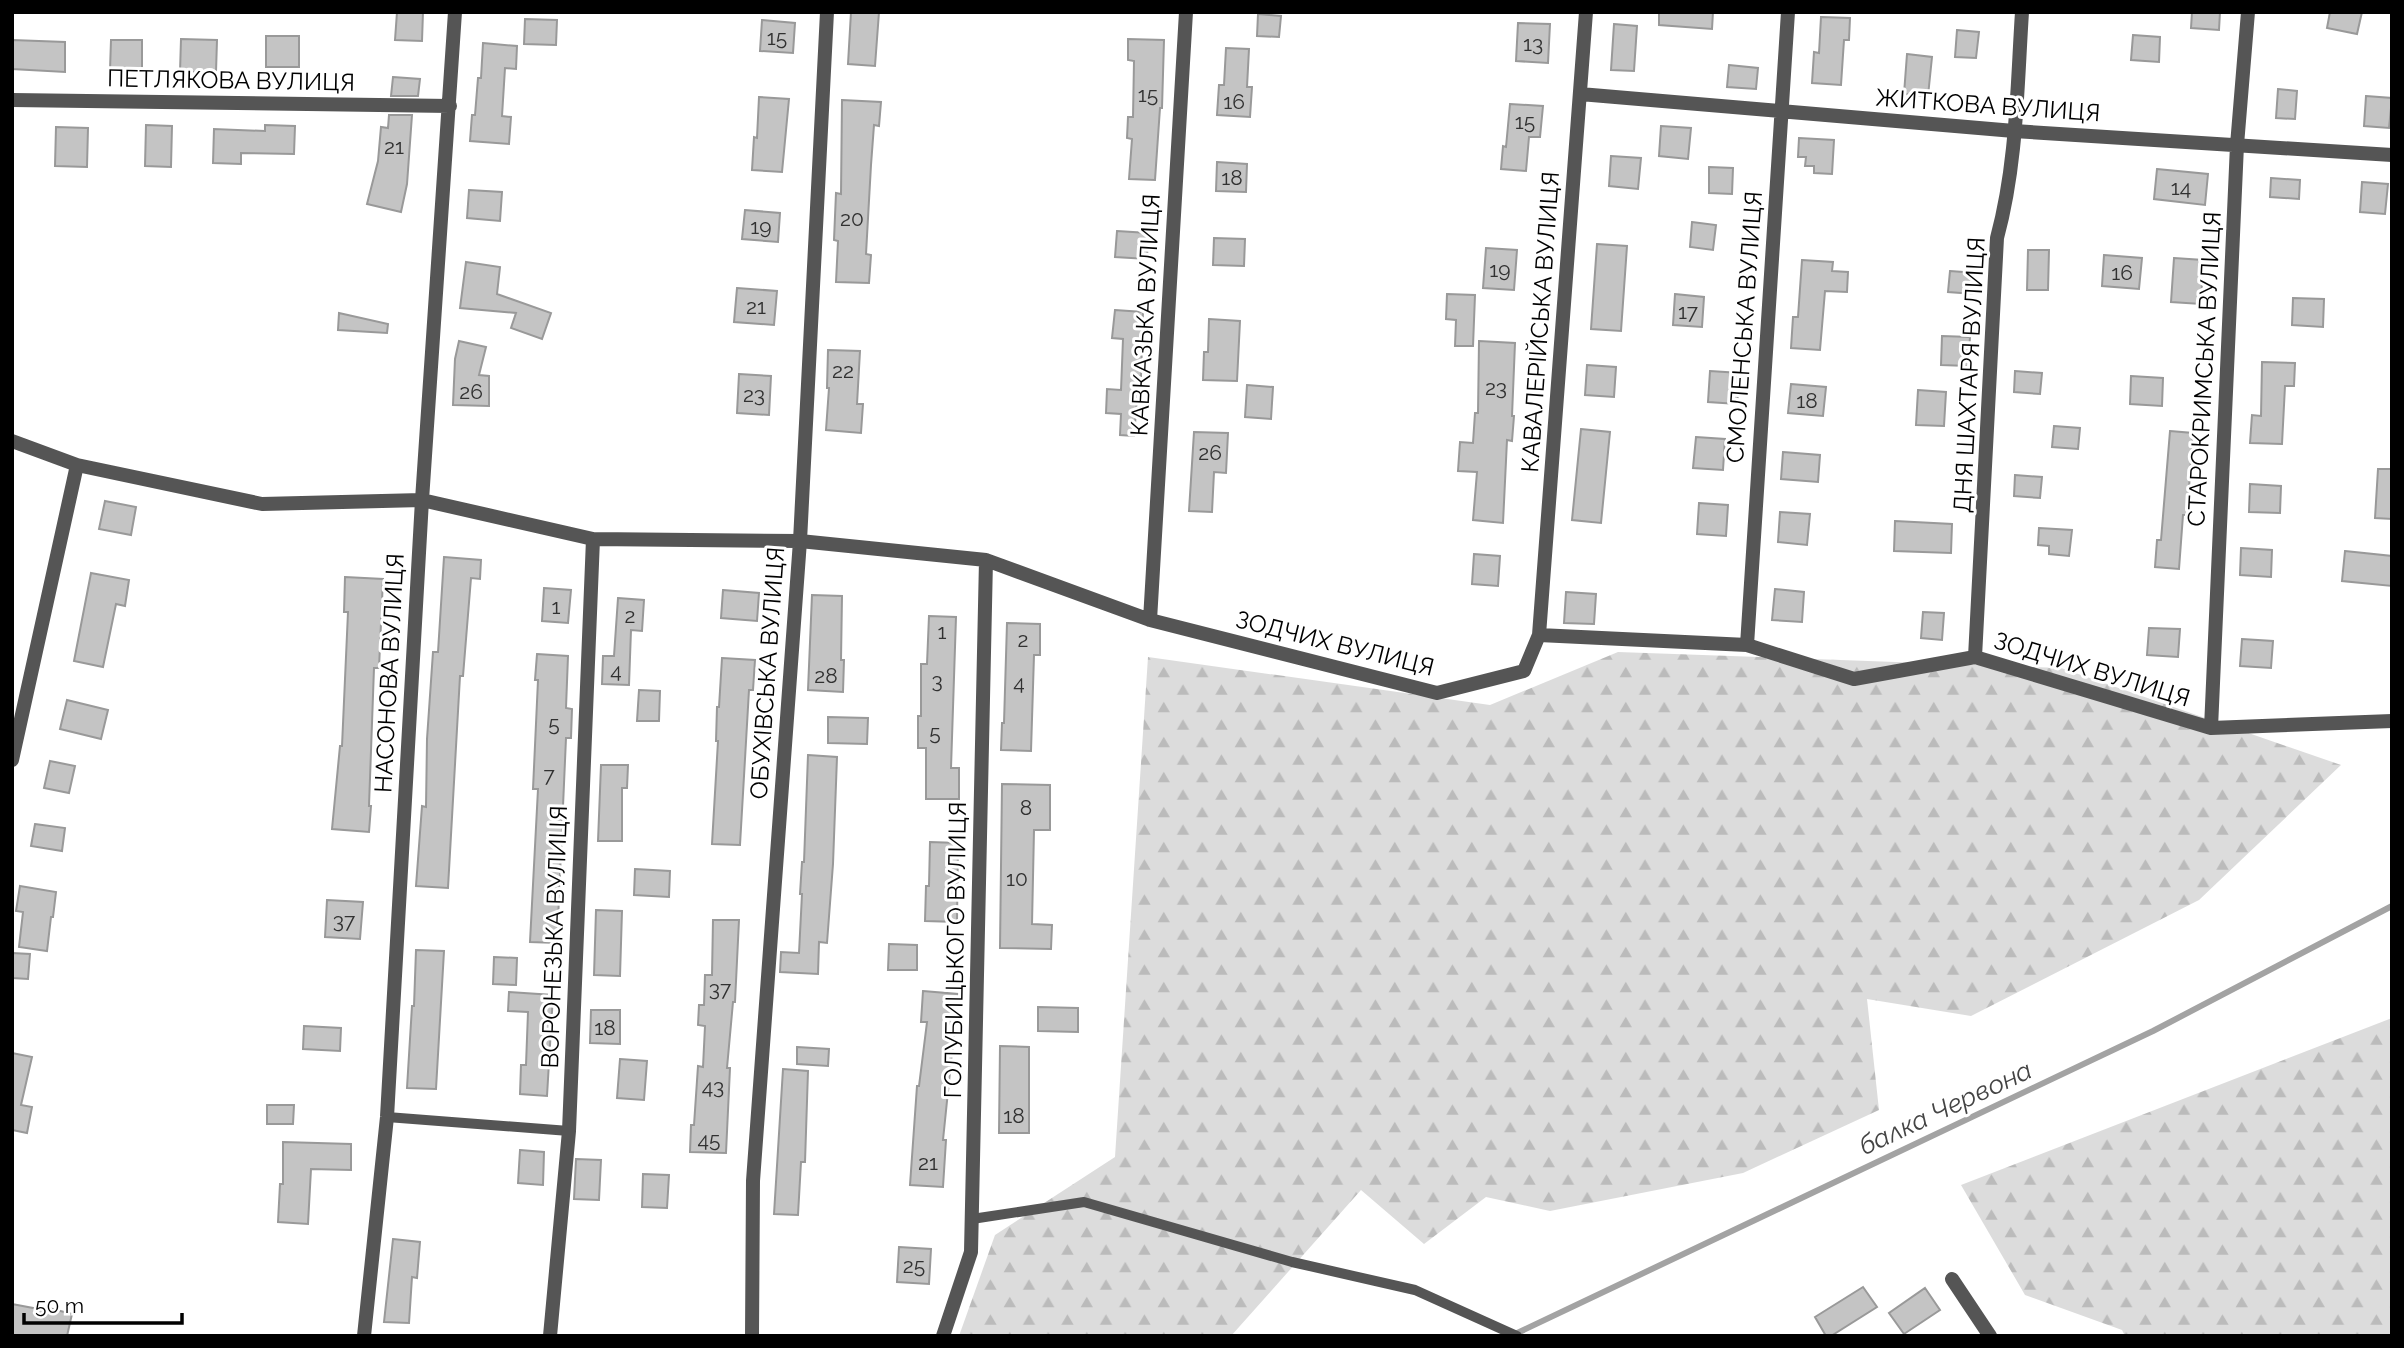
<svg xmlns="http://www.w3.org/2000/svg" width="2404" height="1348" font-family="Raleway,sans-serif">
<defs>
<pattern id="forest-firs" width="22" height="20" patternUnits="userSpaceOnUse" patternTransform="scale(1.75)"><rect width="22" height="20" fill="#dcdcdc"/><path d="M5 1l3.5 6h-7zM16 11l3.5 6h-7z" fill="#bbb"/></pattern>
</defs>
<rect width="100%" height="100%" fill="#fff"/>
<path fill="url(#forest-firs)" d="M 1618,652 L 2061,668 L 2341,765 L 2199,900 L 1971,1016 L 1867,999 L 1879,1110 L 1743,1173 L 1550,1211 L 1486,1197 L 1424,1244 L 1361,1190 L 1231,1336 L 959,1336 L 995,1235 L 1115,1157 L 1148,657 L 1490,705 Z
M 2392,1018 L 2392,1336 L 2125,1336 L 2122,1330 L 2025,1295 L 1961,1185 Z"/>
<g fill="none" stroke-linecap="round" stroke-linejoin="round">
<path stroke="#a3a3a3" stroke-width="6" d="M 1513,1335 L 2153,1031 L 2392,906"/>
</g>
<path fill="#c4c4c4" stroke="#999" stroke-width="2" d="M 397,12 L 423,12 L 422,41 L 395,40 Z
M 851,12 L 879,12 L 875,66 L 848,64 Z
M 1659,12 L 1713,12 L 1712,29 L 1659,25 Z
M 2192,12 L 2220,12 L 2219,30 L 2191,28 Z
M 2330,12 L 2362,12 L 2357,34 L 2327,28 Z
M 1258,14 L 1281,16 L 1279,37 L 1257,36 Z
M 1821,17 L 1850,18 L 1849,40 L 1844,40 L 1841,85 L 1812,83 L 1814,52 L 1819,53 Z
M 525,19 L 557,20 L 556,45 L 524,44 Z
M 762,20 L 795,23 L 793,53 L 760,51 Z
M 1518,23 L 1550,24 L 1548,63 L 1516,61 Z
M 1614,24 L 1637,26 L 1634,71 L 1611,70 Z
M 1957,30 L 1979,32 L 1976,58 L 1955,57 Z
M 2133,35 L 2160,37 L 2159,62 L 2131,60 Z
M 266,36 L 299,36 L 299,67 L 266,67 Z
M 181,39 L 217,40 L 216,72 L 180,72 Z
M 1128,39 L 1164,40 L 1162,108 L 1160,108 L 1155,180 L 1129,179 L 1132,139 L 1127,138 L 1128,117 L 1133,117 L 1134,61 L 1128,60 Z
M 12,40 L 65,42 L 65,72 L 12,69 Z
M 111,40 L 142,40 L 142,71 L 110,70 Z
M 483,43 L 517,46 L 516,69 L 505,68 L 502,116 L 511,117 L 509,144 L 470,141 L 472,115 L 475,115 L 478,78 L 481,78 Z
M 1226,48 L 1249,49 L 1247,87 L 1252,87 L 1250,117 L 1217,115 L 1219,85 L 1224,85 Z
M 1907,54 L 1932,57 L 1928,96 L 1904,94 Z
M 1729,65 L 1758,68 L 1756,89 L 1727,87 Z
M 393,77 L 420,79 L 418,96 L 391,96 Z
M 2278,89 L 2297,91 L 2295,119 L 2276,118 Z
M 2366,96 L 2392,98 L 2389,128 L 2364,126 Z
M 759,97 L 789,99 L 782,172 L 752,170 L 754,137 L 757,138 Z
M 842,100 L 881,102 L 879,126 L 874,125 L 871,165 L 866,254 L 871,255 L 869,283 L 836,282 L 838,241 L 834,240 L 836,193 L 841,194 Z
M 1510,104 L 1543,106 L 1540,137 L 1529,137 L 1526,171 L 1501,169 L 1503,146 L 1506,147 Z
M 389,115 L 412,115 L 407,184 L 401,212 L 367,204 L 378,161 L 381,127 L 388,128 Z
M 146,125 L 172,126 L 171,167 L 145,166 Z
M 265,125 L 295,126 L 294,154 L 241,153 L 241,164 L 213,163 L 214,129 L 265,131 Z
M 1661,126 L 1691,128 L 1688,159 L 1659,156 Z
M 56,127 L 88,128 L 87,167 L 55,166 Z
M 1799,138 L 1834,140 L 1832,174 L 1814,173 L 1814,166 L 1805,166 L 1806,157 L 1798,157 Z
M 1611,156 L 1641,158 L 1638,189 L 1609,186 Z
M 1217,162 L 1247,164 L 1246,192 L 1216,191 Z
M 1709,167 L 1733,168 L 1732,194 L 1709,193 Z
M 2157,169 L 2208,174 L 2205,205 L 2154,199 Z
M 2271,178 L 2300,180 L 2299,199 L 2270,197 Z
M 2362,182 L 2388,184 L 2385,214 L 2360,212 Z
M 469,190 L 502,192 L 500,221 L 467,218 Z
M 745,210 L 780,213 L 778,242 L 742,239 Z
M 1692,222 L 1716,225 L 1713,250 L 1690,247 Z
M 1117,231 L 1148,233 L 1147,259 L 1115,257 Z
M 1214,238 L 1245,239 L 1244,266 L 1213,265 Z
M 1597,244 L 1627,246 L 1621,331 L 1591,329 Z
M 1486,248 L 1517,250 L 1514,290 L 1483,288 Z
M 2028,250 L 2049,250 L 2048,290 L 2027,290 Z
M 2104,255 L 2142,258 L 2139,289 L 2102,286 Z
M 2174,258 L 2203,260 L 2201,304 L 2171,302 Z
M 1802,260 L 1833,262 L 1832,271 L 1848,272 L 1847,292 L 1825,291 L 1820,350 L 1791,348 L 1793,317 L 1798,317 Z
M 466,262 L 500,267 L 497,294 L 551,313 L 542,339 L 511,328 L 516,313 L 460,308 Z
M 1950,271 L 1976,273 L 1974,294 L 1948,292 Z
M 737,288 L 777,291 L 774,325 L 734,322 Z
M 1447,294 L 1475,295 L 1473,346 L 1455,346 L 1456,320 L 1446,319 Z
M 1675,294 L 1704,297 L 1702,327 L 1673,325 Z
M 2293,298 L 2324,299 L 2323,327 L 2292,325 Z
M 1115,310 L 1143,312 L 1141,376 L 1139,376 L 1134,436 L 1120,435 L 1121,414 L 1106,413 L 1107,389 L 1121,390 L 1123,339 L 1112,338 Z
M 339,313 L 388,324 L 387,333 L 338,330 Z
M 1209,319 L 1240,321 L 1237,381 L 1203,380 L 1204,352 L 1208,352 Z
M 1942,336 L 1970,337 L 1968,366 L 1941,365 Z
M 459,341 L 486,347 L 479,375 L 489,376 L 489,406 L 453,405 L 455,359 Z
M 1479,341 L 1515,343 L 1512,416 L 1514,416 L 1512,441 L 1507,440 L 1503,523 L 1473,520 L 1477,472 L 1458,471 L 1460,442 L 1473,443 L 1475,413 L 1478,413 Z
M 828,350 L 860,351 L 857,404 L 863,404 L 861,433 L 826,430 L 829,388 L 827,388 Z
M 2262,362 L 2295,363 L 2294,386 L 2285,386 L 2282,444 L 2250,443 L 2252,415 L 2261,416 Z
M 1587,365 L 1616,367 L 1614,397 L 1585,395 Z
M 1710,371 L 1740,373 L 1737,404 L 1708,402 Z
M 2015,371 L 2042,373 L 2040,394 L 2014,392 Z
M 739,374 L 771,376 L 769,415 L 737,413 Z
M 2131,376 L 2163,378 L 2162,406 L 2130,404 Z
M 1791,384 L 1826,387 L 1823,416 L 1788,413 Z
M 1247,385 L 1273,387 L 1271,419 L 1245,417 Z
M 1918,390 L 1946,392 L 1944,426 L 1916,425 Z
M 2054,426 L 2080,428 L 2078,449 L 2052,447 Z
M 1581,429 L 1610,432 L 1601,523 L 1572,520 Z
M 2170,431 L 2193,433 L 2187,515 L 2183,515 L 2179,569 L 2155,567 L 2157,540 L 2161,540 Z
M 1194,432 L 1228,433 L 1226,473 L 1214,472 L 1212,512 L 1189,511 Z
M 1696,437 L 1725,439 L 1723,470 L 1693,468 Z
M 1783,452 L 1820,455 L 1818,482 L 1781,479 Z
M 2378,469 L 2392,469 L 2392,519 L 2375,518 Z
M 2015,475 L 2042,477 L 2040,498 L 2014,496 Z
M 2250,484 L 2281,486 L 2280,513 L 2249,512 Z
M 105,501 L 136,507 L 131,535 L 99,529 Z
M 1699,503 L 1728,505 L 1726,536 L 1697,534 Z
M 1780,512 L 1810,514 L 1807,545 L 1778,542 Z
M 1895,521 L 1952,524 L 1951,553 L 1894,551 Z
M 2039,528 L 2072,530 L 2069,556 L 2049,554 L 2049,546 L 2038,545 Z
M 2241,548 L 2272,550 L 2271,577 L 2240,575 Z
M 2345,551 L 2392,556 L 2392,586 L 2342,581 Z
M 1474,554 L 1500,556 L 1498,586 L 1472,584 Z
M 444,557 L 481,560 L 480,579 L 471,578 L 463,676 L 460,676 L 448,888 L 416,886 L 422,806 L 426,807 L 427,739 L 433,652 L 438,652 Z
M 91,573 L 129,580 L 125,606 L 116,604 L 103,667 L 74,661 Z
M 345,577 L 383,579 L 379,668 L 374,668 L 369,806 L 371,806 L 369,832 L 332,829 L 340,746 L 342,746 L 348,612 L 344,612 Z
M 544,588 L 571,590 L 568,623 L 542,621 Z
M 1775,589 L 1804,592 L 1802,622 L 1772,620 Z
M 723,590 L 759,593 L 757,621 L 721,618 Z
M 1566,592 L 1596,594 L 1594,624 L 1564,623 Z
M 812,595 L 842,596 L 841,660 L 844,660 L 843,692 L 808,690 Z
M 618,598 L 644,600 L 642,631 L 631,630 L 629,685 L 602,684 L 603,656 L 614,656 Z
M 1923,612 L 1944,613 L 1942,640 L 1921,638 Z
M 929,616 L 956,617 L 951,768 L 959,768 L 959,799 L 926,799 L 926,748 L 918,748 L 918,716 L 921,716 L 921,664 L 927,664 Z
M 1007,623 L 1040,624 L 1040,655 L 1034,655 L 1031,751 L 1001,750 L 1002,723 L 1004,723 Z
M 2149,628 L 2180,629 L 2178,657 L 2147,655 Z
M 2242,639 L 2273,641 L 2271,668 L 2240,666 Z
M 537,654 L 568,656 L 566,708 L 572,709 L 571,738 L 566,738 L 557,943 L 530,942 L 538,789 L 533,789 L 538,680 L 535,680 Z
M 722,658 L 755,660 L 753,690 L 749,690 L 740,845 L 712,844 L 718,741 L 716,741 L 717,707 L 719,707 Z
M 639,690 L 660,691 L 659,721 L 637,721 Z
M 67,700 L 108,710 L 101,739 L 60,729 Z
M 828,717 L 868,718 L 867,744 L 828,743 Z
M 808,755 L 837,757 L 833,864 L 827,943 L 819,942 L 818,974 L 780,972 L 781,952 L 799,953 L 802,894 L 800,894 L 802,862 L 804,862 Z
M 50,761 L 75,766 L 69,793 L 44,788 Z
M 601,765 L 628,765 L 627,788 L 622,788 L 622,841 L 598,841 Z
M 1002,784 L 1050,785 L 1050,830 L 1034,830 L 1032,924 L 1052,925 L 1051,949 L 1000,948 Z
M 35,824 L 65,828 L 62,851 L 31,846 Z
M 930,842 L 958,843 L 957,922 L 925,921 L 926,886 L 929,886 Z
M 635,869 L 670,871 L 669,897 L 634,895 Z
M 20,886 L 56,892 L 53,917 L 51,917 L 47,951 L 19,947 L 23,912 L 16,911 Z
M 327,900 L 363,902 L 360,939 L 325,937 Z
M 596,910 L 622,911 L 620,976 L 594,975 Z
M 713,920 L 739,920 L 735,1002 L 733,1002 L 727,1068 L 730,1068 L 726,1153 L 690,1152 L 691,1125 L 694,1125 L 698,1066 L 703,1067 L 705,1026 L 698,1025 L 699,1005 L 704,1005 L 705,975 L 712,975 Z
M 889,944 L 917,945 L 917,970 L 888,970 Z
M 416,950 L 444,951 L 436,1089 L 407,1088 L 412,1006 L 414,1006 Z
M 12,953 L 30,954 L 28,979 L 12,978 Z
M 494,957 L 517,958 L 516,985 L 493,984 Z
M 923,991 L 958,994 L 943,1140 L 946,1140 L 943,1187 L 910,1185 L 917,1086 L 919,1086 L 927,1022 L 921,1022 Z
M 509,992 L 553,995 L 547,1096 L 520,1094 L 521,1065 L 526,1065 L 528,1012 L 508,1011 Z
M 1038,1007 L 1078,1008 L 1078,1032 L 1038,1031 Z
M 591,1010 L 620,1010 L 620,1044 L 590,1043 Z
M 304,1026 L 341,1028 L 340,1051 L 303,1049 Z
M 1000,1046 L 1029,1047 L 1029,1133 L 999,1133 Z
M 797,1047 L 829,1049 L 828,1066 L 797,1064 Z
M 12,1053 L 32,1057 L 21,1105 L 32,1107 L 27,1133 L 12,1130 Z
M 620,1059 L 647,1061 L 644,1100 L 617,1098 Z
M 783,1069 L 808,1071 L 805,1162 L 801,1162 L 798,1215 L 774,1214 Z
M 267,1105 L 294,1105 L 293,1124 L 267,1124 Z
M 283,1142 L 351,1144 L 351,1170 L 311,1169 L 308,1224 L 278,1222 L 280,1184 L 283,1184 Z
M 520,1150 L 544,1152 L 543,1185 L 518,1183 Z
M 576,1159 L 601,1160 L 599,1200 L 574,1199 Z
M 643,1174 L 669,1175 L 667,1208 L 642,1207 Z
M 393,1239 L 420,1242 L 417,1278 L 412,1277 L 409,1323 L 384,1322 Z
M 899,1247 L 931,1249 L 929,1284 L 897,1282 Z
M 1863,1287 L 1877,1307 L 1831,1336 L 1826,1336 L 1815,1317 Z
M 1925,1288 L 1940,1310 L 1904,1334 L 1889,1313 Z
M 12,1304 L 44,1310 L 45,1307 L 72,1314 L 67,1336 L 12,1336 Z"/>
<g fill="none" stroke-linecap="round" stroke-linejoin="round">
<path stroke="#555" stroke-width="10" d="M 387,1117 L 569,1131
M 972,1219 L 1084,1202 L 1292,1262 L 1415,1290 L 1517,1336"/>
<path stroke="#555" stroke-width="14" d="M 1580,94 L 2014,131 L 2392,155
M 12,100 L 450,106
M 12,441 L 77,465 L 262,504 L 422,500 L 593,539 L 800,541 L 986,560 L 1150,620 L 1437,693 L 1524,671 L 1539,635 L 1747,645 L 1854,679 L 1975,657 L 2211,728 L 2392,721
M 1150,620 L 1186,12
M 1539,635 L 1586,12
M 1747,645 L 1788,12
M 1975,657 L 1997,238 C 2017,164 2017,88 2022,12
M 2211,728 L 2237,145 L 2248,12
M 12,760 L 77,465
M 1952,1279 L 1990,1336
M 364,1336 L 387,1117 L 422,500 L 455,12
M 550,1336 L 569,1131 L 593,539
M 752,1336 L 753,1181 L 800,541 L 827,12
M 943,1336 L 971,1252 L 986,560"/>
</g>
<g text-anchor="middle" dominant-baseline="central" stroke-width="6" stroke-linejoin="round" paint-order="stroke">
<g font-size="21" fill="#313131">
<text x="777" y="37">15</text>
<text x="1533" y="43">13</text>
<text x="1148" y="94">15</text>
<text x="1234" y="101">16</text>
<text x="1525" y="121">15</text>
<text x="394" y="146">21</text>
<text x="1232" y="177">18</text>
<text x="2181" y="187">14</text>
<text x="852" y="218">20</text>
<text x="761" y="226">19</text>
<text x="1500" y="269">19</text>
<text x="2122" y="272">16</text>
<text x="756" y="306">21</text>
<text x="1688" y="311">17</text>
<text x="843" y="370">22</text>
<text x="1496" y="387">23</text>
<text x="471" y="391">26</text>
<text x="754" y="394">23</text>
<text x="1807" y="400">18</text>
<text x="1210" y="452">26</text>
<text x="556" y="606">1</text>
<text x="630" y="615">2</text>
<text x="942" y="631">1</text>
<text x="1023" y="639">2</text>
<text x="616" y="670">4</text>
<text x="826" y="675">28</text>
<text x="937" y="680">3</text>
<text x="1019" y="682">4</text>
<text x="554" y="723">5</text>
<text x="935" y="732">5</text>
<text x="549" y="774">7</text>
<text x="1026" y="807">8</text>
<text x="1017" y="878">10</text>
<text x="344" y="920">37</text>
<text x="720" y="988">37</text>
<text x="605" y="1027">18</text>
<text x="713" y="1086">43</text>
<text x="1014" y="1115">18</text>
<text x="709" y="1139">45</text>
<text x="928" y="1162">21</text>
<text x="914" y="1265">25</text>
</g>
<g font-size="24" fill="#000" stroke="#fff">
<text transform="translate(231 80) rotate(1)">ПЕТЛЯКОВА ВУЛИЦЯ</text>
<text transform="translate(1988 105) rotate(4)">ЖИТКОВА ВУЛИЦЯ</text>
<text transform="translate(1145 315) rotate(-87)">КАВКАЗЬКА ВУЛИЦЯ</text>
<text transform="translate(1540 322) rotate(-86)">КАВАЛЕРІЙСЬКА ВУЛИЦЯ</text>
<text transform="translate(1744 327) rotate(-86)">СМОЛЕНСЬКА ВУЛИЦЯ</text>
<text transform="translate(2204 369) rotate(-87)">СТАРОКРИМСЬКА ВУЛИЦЯ</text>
<text transform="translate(1969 375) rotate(-87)">ДНЯ ШАХТАРЯ ВУЛИЦЯ</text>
<text transform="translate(1335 643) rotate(14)">ЗОДЧИХ ВУЛИЦЯ</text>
<text transform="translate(2092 669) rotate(17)">ЗОДЧИХ ВУЛИЦЯ</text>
<text transform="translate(389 673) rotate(-87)">НАСОНОВА ВУЛИЦЯ</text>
<text transform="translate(767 673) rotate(-86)">ОБУХІВСЬКА ВУЛИЦЯ</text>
<text transform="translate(554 937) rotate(-88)">ВОРОНЕЗЬКА ВУЛИЦЯ</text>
<text transform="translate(955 950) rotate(-89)">ГОЛУБИЦЬКОГО ВУЛИЦЯ</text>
</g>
<g font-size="26" font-style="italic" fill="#444" stroke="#fff">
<text transform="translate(1945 1108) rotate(-25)">балка Червона</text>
</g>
</g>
<rect width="2404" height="1348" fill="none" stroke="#000000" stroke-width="28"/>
<path d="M24 1313v10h158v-10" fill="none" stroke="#000000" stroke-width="3.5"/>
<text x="35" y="1313" font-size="21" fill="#000000" stroke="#ffffff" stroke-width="5" paint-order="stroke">50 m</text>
</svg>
